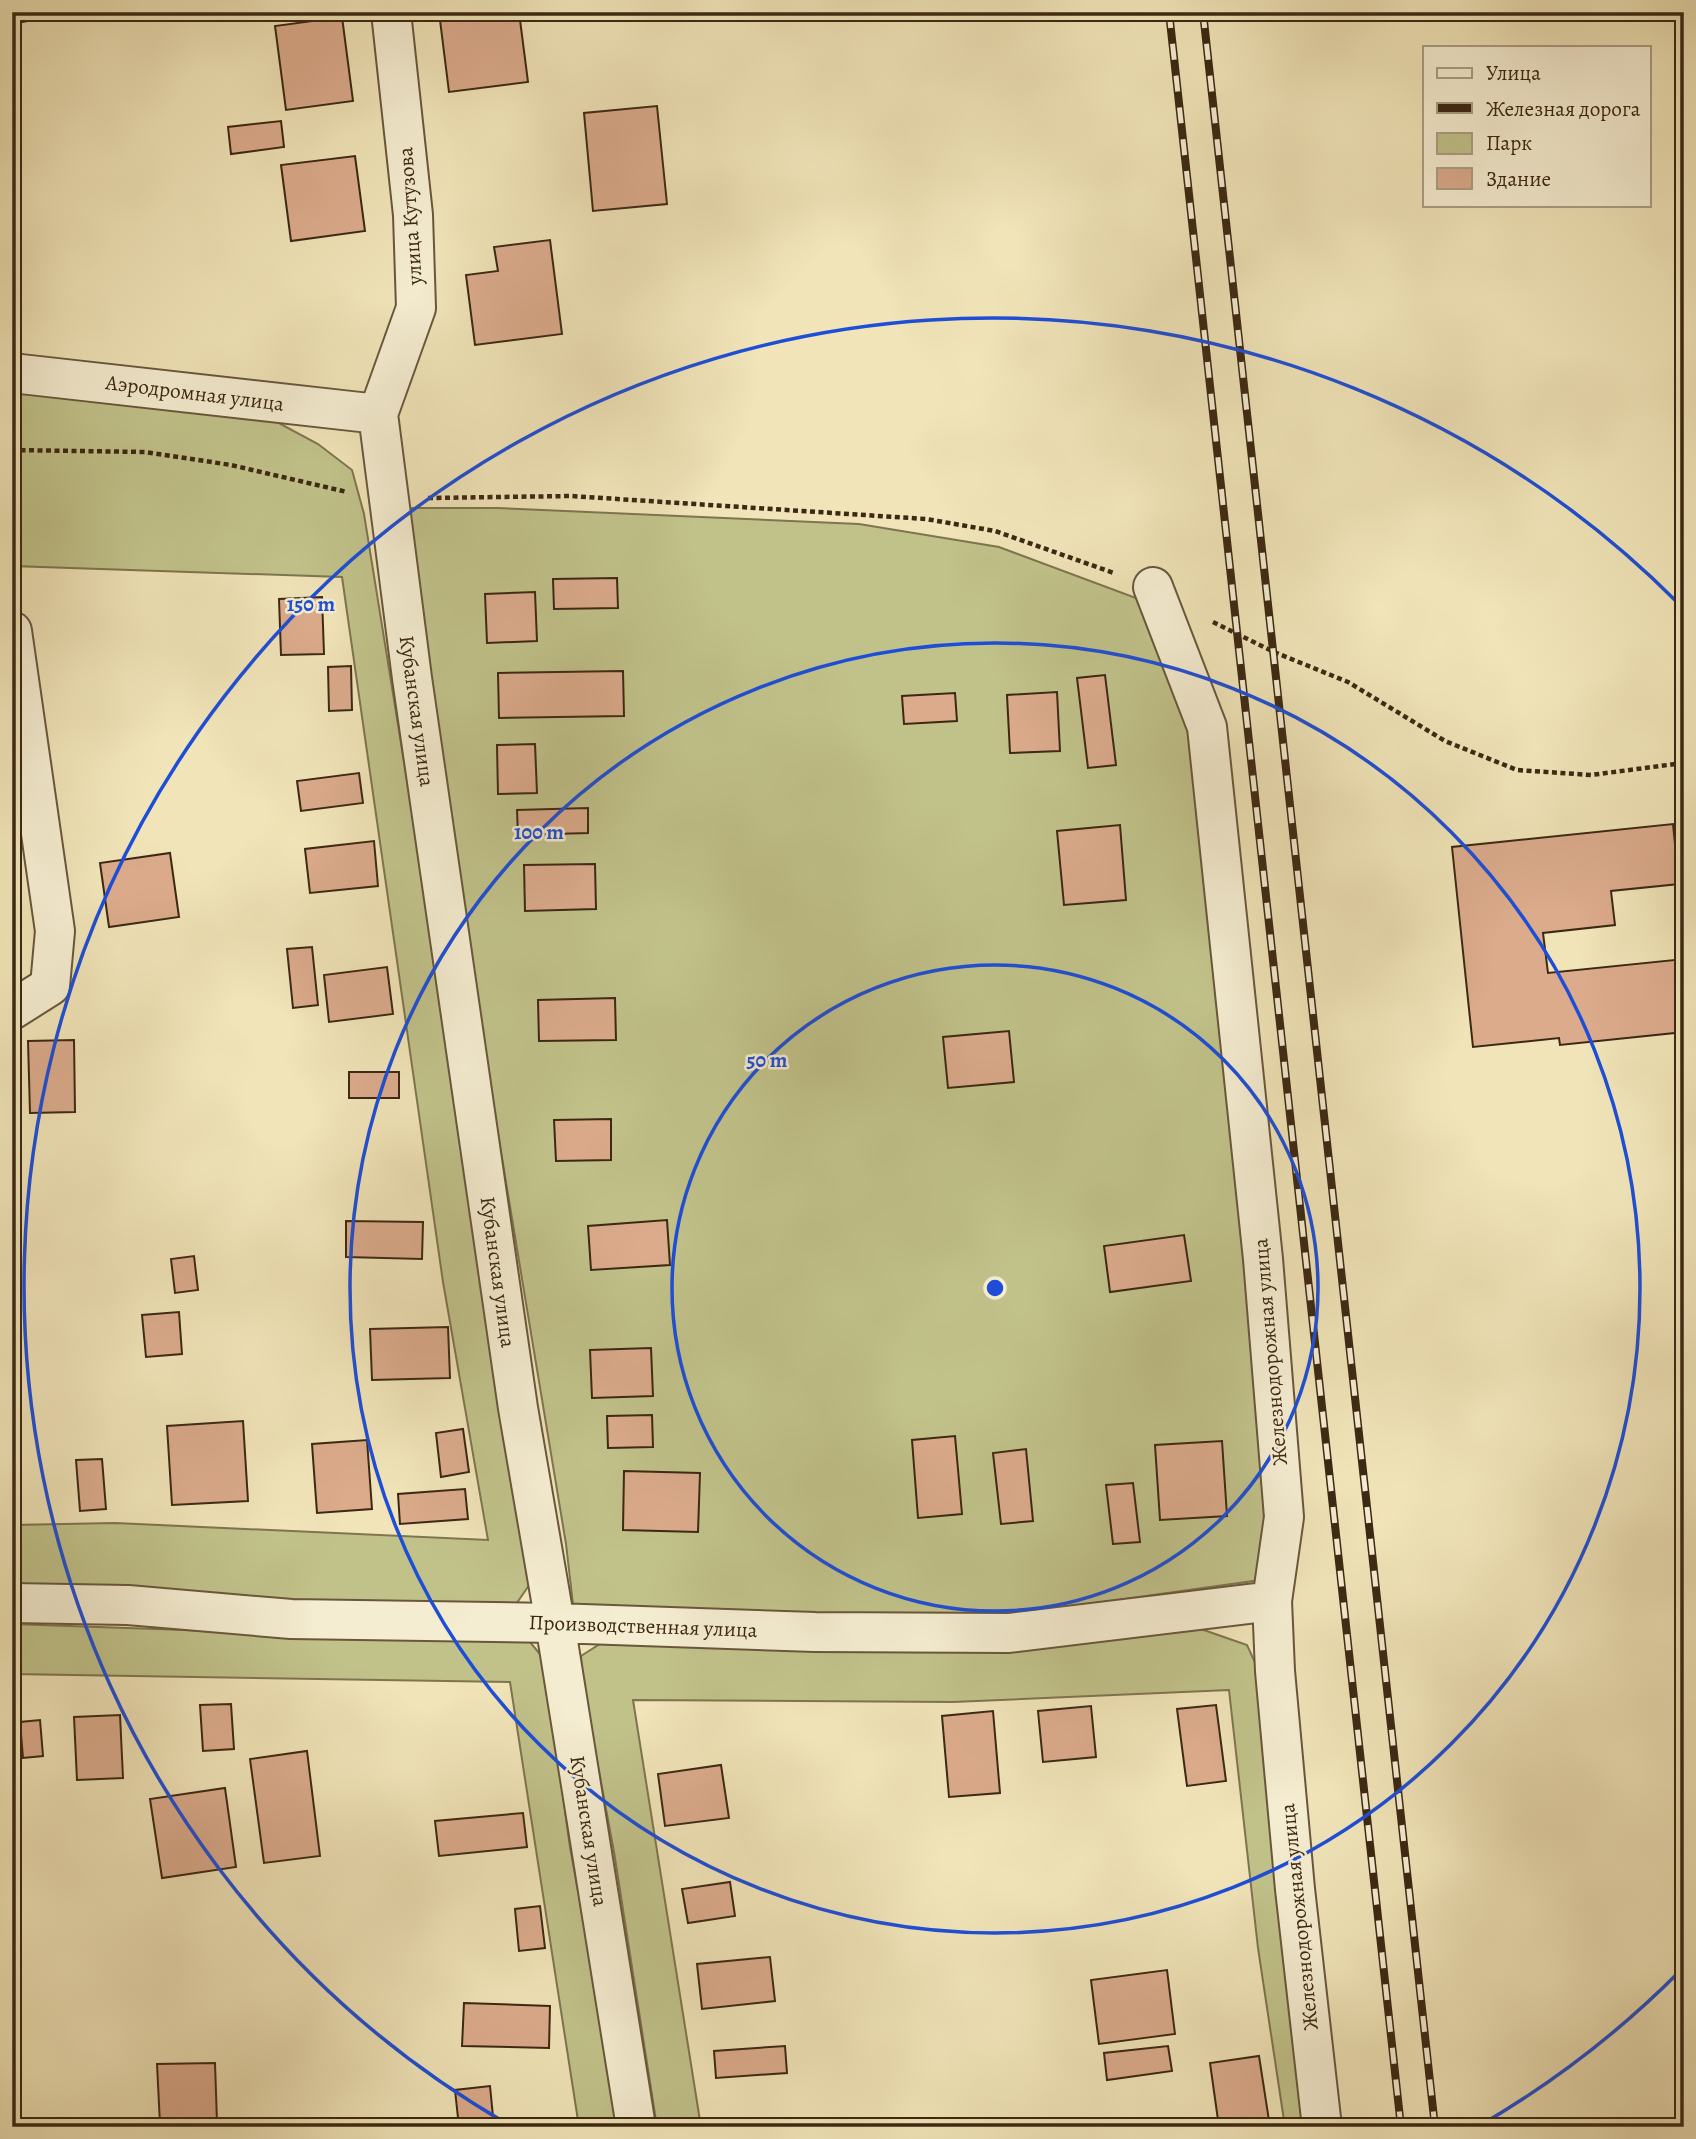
<svg xmlns="http://www.w3.org/2000/svg" width="1696" height="2139" font-family="Alegreya,serif">
<rect width="100%" height="100%" fill="#f0e4b8"/>
<filter id="stains"><feTurbulence type="fractalNoise" baseFrequency=".00286" numOctaves="4"/><feColorMatrix values="0 0 0 0 .2 0 0 0 0 .09 0 0 0 0 .02 0 0 0 .5 -.17"/></filter>
<radialGradient id="worn" r=".72"><stop offset=".6" stop-color="#630" stop-opacity="0"/><stop offset="1" stop-color="#630" stop-opacity=".3"/></radialGradient>
<path fill="#c1c28a" stroke="#7e754e" stroke-width="2" d="M 12,390 L 264,415 L 318,444 L 352,470 L 364,514 L 494,1319 L 534,1578 L 512,1610 L 12,1586 L 12,1525 L 115,1523 L 488,1540 L 443,1282 L 342,577 L 12,566 Z
M 406,508 L 497,508 L 859,524 L 999,547 L 1136,598 L 1184,704 L 1239,1120 L 1275,1515 L 1260,1580 L 1011,1615 L 574,1613 L 566,1544 L 490,1086 Z
M 12,1624 L 530,1642 L 544,1659 L 570,1847 L 621,2127 L 579,2127 L 510,1682 L 12,1674 Z
M 1198,1628 L 1247,1645 L 1264,1682 L 1309,2127 L 1285,2127 L 1258,1948 L 1229,1690 L 953,1702 L 633,1700 L 701,2127 L 657,2127 L 614,1852 L 582,1680 L 581,1656 L 603,1642 Z"/>
<path fill="#dbab8c" stroke="#3c2813" stroke-width="2" d="M 12,12 L 27,12 L 28,21 L 12,24 Z
M 237,12 L 292,12 L 238,19 Z
M 439,12 L 519,12 L 528,82 L 449,92 Z
M 342,17 L 353,101 L 286,110 L 275,26 Z
M 657,106 L 667,204 L 593,211 L 584,113 Z
M 281,121 L 284,147 L 231,154 L 228,127 Z
M 355,156 L 365,231 L 291,241 L 281,165 Z
M 550,240 L 562,334 L 475,345 L 466,275 L 498,271 L 494,247 Z
M 617,578 L 618,608 L 554,609 L 553,579 Z
M 535,592 L 537,641 L 487,643 L 485,594 Z
M 322,597 L 324,654 L 281,655 L 279,599 Z
M 351,666 L 352,710 L 329,711 L 328,667 Z
M 623,671 L 624,716 L 499,718 L 498,673 Z
M 1105,675 L 1116,765 L 1088,768 L 1077,678 Z
M 1057,692 L 1060,751 L 1010,753 L 1007,695 Z
M 955,693 L 957,721 L 904,724 L 902,696 Z
M 535,744 L 537,793 L 498,794 L 497,745 Z
M 359,773 L 363,803 L 301,811 L 297,781 Z
M 588,808 L 588,833 L 518,835 L 517,810 Z
M 1673,824 L 1679,884 L 1611,891 L 1615,925 L 1543,933 L 1548,973 L 1684,959 L 1684,1032 L 1560,1045 L 1559,1038 L 1473,1047 L 1452,847 Z
M 1120,825 L 1126,900 L 1064,905 L 1057,831 Z
M 374,841 L 378,886 L 310,893 L 305,849 Z
M 170,853 L 179,917 L 109,927 L 100,863 Z
M 595,864 L 596,909 L 525,911 L 524,865 Z
M 12,924 L 20,963 L 12,964 Z
M 312,947 L 318,1005 L 293,1008 L 287,949 Z
M 387,967 L 393,1014 L 329,1022 L 324,975 Z
M 615,998 L 616,1040 L 539,1041 L 538,1000 Z
M 1009,1031 L 1014,1082 L 948,1088 L 943,1037 Z
M 74,1040 L 75,1112 L 30,1113 L 28,1041 Z
M 349,1072 L 399,1072 L 399,1098 L 349,1098 Z
M 611,1119 L 611,1160 L 556,1161 L 554,1120 Z
M 667,1220 L 670,1265 L 591,1270 L 588,1226 Z
M 346,1221 L 423,1222 L 422,1259 L 346,1257 Z
M 1184,1235 L 1191,1281 L 1110,1292 L 1104,1246 Z
M 194,1256 L 198,1290 L 175,1293 L 171,1259 Z
M 179,1312 L 182,1354 L 146,1357 L 142,1315 Z
M 448,1327 L 450,1378 L 372,1380 L 370,1329 Z
M 651,1348 L 653,1396 L 592,1398 L 590,1350 Z
M 652,1415 L 653,1447 L 608,1448 L 607,1416 Z
M 243,1421 L 248,1501 L 172,1505 L 167,1426 Z
M 463,1429 L 469,1472 L 441,1477 L 436,1433 Z
M 955,1436 L 962,1514 L 918,1518 L 912,1440 Z
M 367,1440 L 372,1509 L 317,1513 L 312,1444 Z
M 1222,1441 L 1227,1516 L 1160,1520 L 1155,1445 Z
M 1026,1449 L 1033,1521 L 1001,1524 L 993,1453 Z
M 12,1455 L 18,1503 L 12,1503 Z
M 102,1459 L 106,1509 L 80,1511 L 76,1460 Z
M 624,1471 L 700,1473 L 698,1532 L 623,1530 Z
M 1133,1483 L 1140,1542 L 1113,1544 L 1106,1485 Z
M 465,1489 L 468,1519 L 400,1524 L 398,1494 Z
M 231,1704 L 234,1749 L 203,1751 L 200,1705 Z
M 1216,1705 L 1226,1781 L 1187,1786 L 1177,1709 Z
M 1091,1706 L 1096,1757 L 1043,1762 L 1038,1711 Z
M 993,1711 L 1000,1793 L 949,1797 L 942,1716 Z
M 120,1715 L 123,1778 L 77,1780 L 74,1717 Z
M 40,1720 L 43,1756 L 23,1758 L 20,1722 Z
M 307,1751 L 320,1856 L 264,1863 L 250,1759 Z
M 721,1765 L 729,1818 L 665,1826 L 658,1774 Z
M 225,1788 L 236,1867 L 162,1878 L 150,1799 Z
M 523,1813 L 527,1847 L 439,1856 L 435,1821 Z
M 730,1882 L 735,1916 L 688,1923 L 682,1889 Z
M 540,1906 L 545,1948 L 519,1951 L 515,1909 Z
M 770,1957 L 775,2001 L 702,2009 L 697,1964 Z
M 1167,1970 L 1175,2034 L 1099,2044 L 1091,1980 Z
M 464,2003 L 550,2006 L 549,2048 L 462,2046 Z
M 785,2046 L 787,2073 L 716,2078 L 714,2051 Z
M 1168,2046 L 1172,2071 L 1107,2080 L 1104,2053 Z
M 1259,2056 L 1270,2127 L 1219,2127 L 1210,2063 Z
M 215,2063 L 217,2122 L 160,2124 L 157,2064 Z
M 490,2086 L 494,2127 L 459,2127 L 455,2090 Z"/>
<g fill="none" stroke-linecap="round" stroke-linejoin="round">
<defs>
<path id="minor" d="M 391,12 L 413,215 L 416,308 L 378,414 L 412,678 L 518,1408 L 555,1623 L 636,2127
M 12,373 L 378,414
M 1153,587 L 1207,727 L 1263,1259 L 1284,1517 L 1272,1601 L 1275,1671 L 1295,1889 L 1322,2127
M 12,631 L 55,931 L 50,986 L 12,1010
M 12,1603 L 128,1605 L 291,1619 L 555,1623 L 815,1632 L 1009,1633 L 1272,1601"/>
</defs>
<use href="#minor" stroke="#69573c" stroke-width="42"/>
<path stroke="#3c2813" stroke-width="4.5" stroke-dasharray="5 3.5" stroke-linecap="butt" d="M 12,450 L 145,452 L 231,465 L 347,492
M 428,498 L 571,496 L 926,519 L 995,531 L 1114,573
M 1213,622 L 1274,652 L 1348,682 L 1445,741 L 1517,770 L 1591,775 L 1683,763"/>
<use href="#minor" stroke="#f5edd1" stroke-width="38"/>
<defs>
<path id="rail" d="M 1169,12 L 1401,2127
M 1203,12 L 1435,2127"/>
</defs>
<use href="#rail" stroke="#3c2813" stroke-width="8"/>
<use href="#rail" stroke="#f5edd1" stroke-width="5" stroke-dasharray="16" stroke-linecap="butt"/>
</g>
<g fill="none" stroke="#1d4ed8" stroke-width="3.5">
<circle cx="995" cy="1288" r="323"/>
<circle cx="995" cy="1288" r="645"/>
<path d="M1679 1972A968 968 0 0 1 1479 2126M511 2126A968 968 0 1 1 1679 604"/>
</g>
<g text-anchor="middle" dominant-baseline="central" stroke-width="5" stroke-linejoin="round" paint-order="stroke">
<g font-size="21" fill="#3c2813" stroke="#f5edd1">
<text transform="translate(410 216) rotate(-94)">улица Кутузова</text>
<text transform="translate(195 393) rotate(7)">Аэродромная улица</text>
<text transform="translate(417 711) rotate(82)">Кубанская улица</text>
<text transform="translate(498 1272) rotate(82)">Кубанская улица</text>
<text transform="translate(1270 1352) rotate(-95)">Железнодорожная улица</text>
<text transform="translate(643 1626) rotate(2)">Производственная улица</text>
<text transform="translate(589 1831) rotate(81)">Кубанская улица</text>
<text transform="translate(1299 1917) rotate(-96)">Железнодорожная улица</text>
</g>
</g>
<circle cx="995" cy="1288" r="10" fill="#1d4ed8" stroke="#f5edd1" stroke-width="3.5"/>
<g font-size="21" text-anchor="middle" font-weight="bold" fill="#1d4ed8" stroke="#f5edd1" stroke-width="5" stroke-linejoin="round" paint-order="stroke">
<text x="311" y="611">150 m</text>
<text x="539" y="839">100 m</text>
<text x="767" y="1067">50 m</text>
</g>
<rect width="1696" height="2139" fill="none" stroke="#f0e4b8" stroke-width="42"/>
<rect x="14" y="14" width="1668" height="2111" fill="none" stroke="#3c2813" stroke-width="3.5"/>
<rect x="21" y="21" width="1654" height="2097" fill="none" stroke="#3c2813" stroke-width="2"/>
<rect x="1423" y="46" width="228" height="161" fill="#f5edd1" stroke="#ab9e85" stroke-width="2"/>
<rect x="1437" y="68" width="35" height="10" fill="#f5edd1" stroke="#ab9e85" stroke-width="2"/>
<text x="1486" y="80" font-size="21" fill="#3c2813">Улица</text>
<rect x="1437" y="103" width="35" height="10" fill="#3c2813" stroke="#ab9e85" stroke-width="2"/>
<text x="1486" y="116" font-size="21" fill="#3c2813">Железная дорога</text>
<rect x="1437" y="133" width="35" height="21" fill="#c1c28a" stroke="#ab9e85" stroke-width="2"/>
<text x="1486" y="150" font-size="21" fill="#3c2813">Парк</text>
<rect x="1437" y="168" width="35" height="21" fill="#dbab8c" stroke="#ab9e85" stroke-width="2"/>
<text x="1486" y="186" font-size="21" fill="#3c2813">Здание</text>
<rect width="100%" height="100%" filter="url(#stains)"/>
<rect width="100%" height="100%" fill="url(#worn)"/>
</svg>
